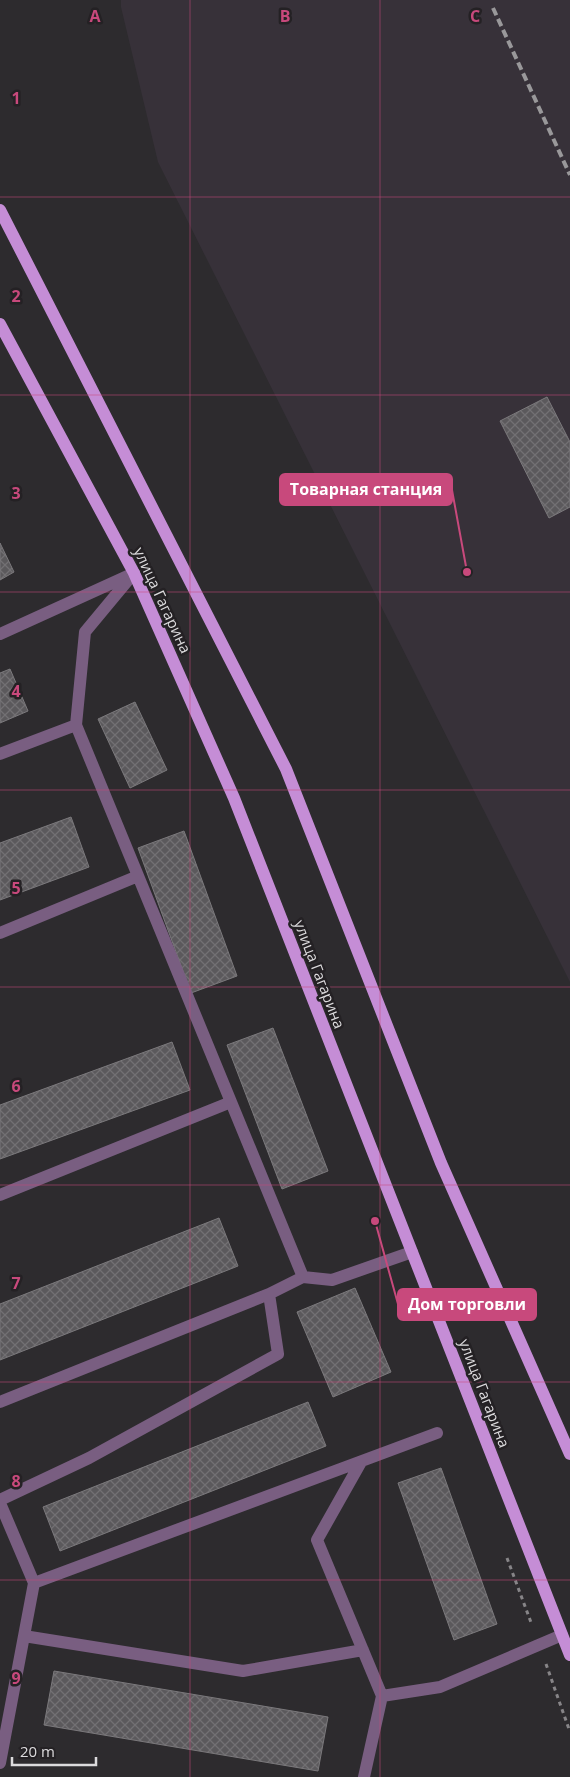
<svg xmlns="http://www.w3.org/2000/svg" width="570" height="1777" font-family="'Open Sans',sans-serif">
<defs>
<pattern id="building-cross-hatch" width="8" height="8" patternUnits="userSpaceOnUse" patternTransform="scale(1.25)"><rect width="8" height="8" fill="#5b595c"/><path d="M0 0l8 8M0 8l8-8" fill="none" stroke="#727073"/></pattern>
</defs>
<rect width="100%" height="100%" fill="#2d2b2e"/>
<path fill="#373139" d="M 121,0 L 570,0 L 570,982 L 158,162 L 121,7 Z"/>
<path fill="url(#building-cross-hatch)" stroke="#7b797c" d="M 547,397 L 570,442 L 570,507 L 549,518 L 500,421 Z
M 0,543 L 14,572 L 0,580 Z
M 10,669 L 28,711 L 0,723 L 0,673 Z
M 135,702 L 167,770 L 130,788 L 98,719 Z
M 71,817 L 89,867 L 0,900 L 0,843 Z
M 184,831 L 237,976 L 191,993 L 138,848 Z
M 273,1028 L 328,1171 L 282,1189 L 227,1045 Z
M 172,1042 L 190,1090 L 0,1159 L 0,1105 Z
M 219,1218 L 238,1266 L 0,1360 L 0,1304 Z
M 355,1288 L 391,1372 L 333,1397 L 297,1312 Z
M 308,1402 L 326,1446 L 60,1551 L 43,1507 Z
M 441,1468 L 497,1624 L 454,1640 L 398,1483 Z
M 54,1671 L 328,1717 L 318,1771 L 44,1725 Z"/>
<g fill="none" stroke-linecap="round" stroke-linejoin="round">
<path stroke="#878588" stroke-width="3" stroke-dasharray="4 4" stroke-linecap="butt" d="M 507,1558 L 532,1625
M 546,1664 L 570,1732"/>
<path stroke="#795e81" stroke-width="12" d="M 0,634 L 132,574
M 0,754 L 76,725
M 0,933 L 138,876
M 0,1195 L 231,1102
M 303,1277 L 332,1280 L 412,1252
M 0,1402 L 269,1294
M 361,1462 L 317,1540 L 382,1696 L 440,1687 L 562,1635
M 0,1500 L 89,1458 L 278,1354 L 269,1294 L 303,1277 L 76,725 L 85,632 L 134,573
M 0,1503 L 34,1583 L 0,1763
M 34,1583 L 437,1433
M 24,1636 L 243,1671 L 363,1650
M 364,1777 L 382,1696"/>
<path stroke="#c58dd6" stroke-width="12" d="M 0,210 L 286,769 L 441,1163 L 570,1454
M 0,324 L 134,573 L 234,798 L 570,1655"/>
<path stroke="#99989a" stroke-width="4" stroke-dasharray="8 4" stroke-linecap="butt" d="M 493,8 L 570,175"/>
</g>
<path fill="none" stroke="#c8497c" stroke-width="1" stroke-opacity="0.55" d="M 190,0 L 190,1777M 380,0 L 380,1777M 0,197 L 570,197M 0,395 L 570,395M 0,592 L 570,592M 0,790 L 570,790M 0,987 L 570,987M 0,1185 L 570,1185M 0,1382 L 570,1382M 0,1580 L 570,1580"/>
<g text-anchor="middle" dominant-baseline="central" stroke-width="5" stroke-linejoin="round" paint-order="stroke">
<g font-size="15" fill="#dcdbdd" stroke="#242124">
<text transform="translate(163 600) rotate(65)">улица Гагарина</text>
<text transform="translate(320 974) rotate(69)">улица Гагарина</text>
<text transform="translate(485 1393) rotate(69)">улица Гагарина</text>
</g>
</g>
<g font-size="16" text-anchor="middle" font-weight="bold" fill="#c8497c" stroke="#242124" stroke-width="5" stroke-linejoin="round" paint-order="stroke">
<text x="95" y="22">A</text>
<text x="285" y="22">B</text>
<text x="475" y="22">C</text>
<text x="16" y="104">1</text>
<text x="16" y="302">2</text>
<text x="16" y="499">3</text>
<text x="16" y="697">4</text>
<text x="16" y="894">5</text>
<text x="16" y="1092">6</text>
<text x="16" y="1289">7</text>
<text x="16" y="1487">8</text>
<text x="16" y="1684">9</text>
</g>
<path fill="none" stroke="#c8497c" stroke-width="2" d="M467 572L452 490M375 1221L398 1304"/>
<g fill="#c8497c" stroke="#242124" stroke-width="2">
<circle cx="467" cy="572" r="5"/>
<circle cx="375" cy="1221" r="5"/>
</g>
<g fill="#c8497c" stroke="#c8497c" stroke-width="2">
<rect x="280" y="474" width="172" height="31" rx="5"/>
<rect x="398" y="1289" width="138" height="31" rx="5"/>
</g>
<g font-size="16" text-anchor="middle" font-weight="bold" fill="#fff">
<text x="366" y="495">Товарная станция</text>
<text x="467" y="1310">Дом торговли</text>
</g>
<path d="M12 1757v8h84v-8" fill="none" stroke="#dcdbdd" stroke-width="2.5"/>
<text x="20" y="1757" font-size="15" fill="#dcdbdd" stroke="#242124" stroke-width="4" paint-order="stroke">20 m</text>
</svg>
